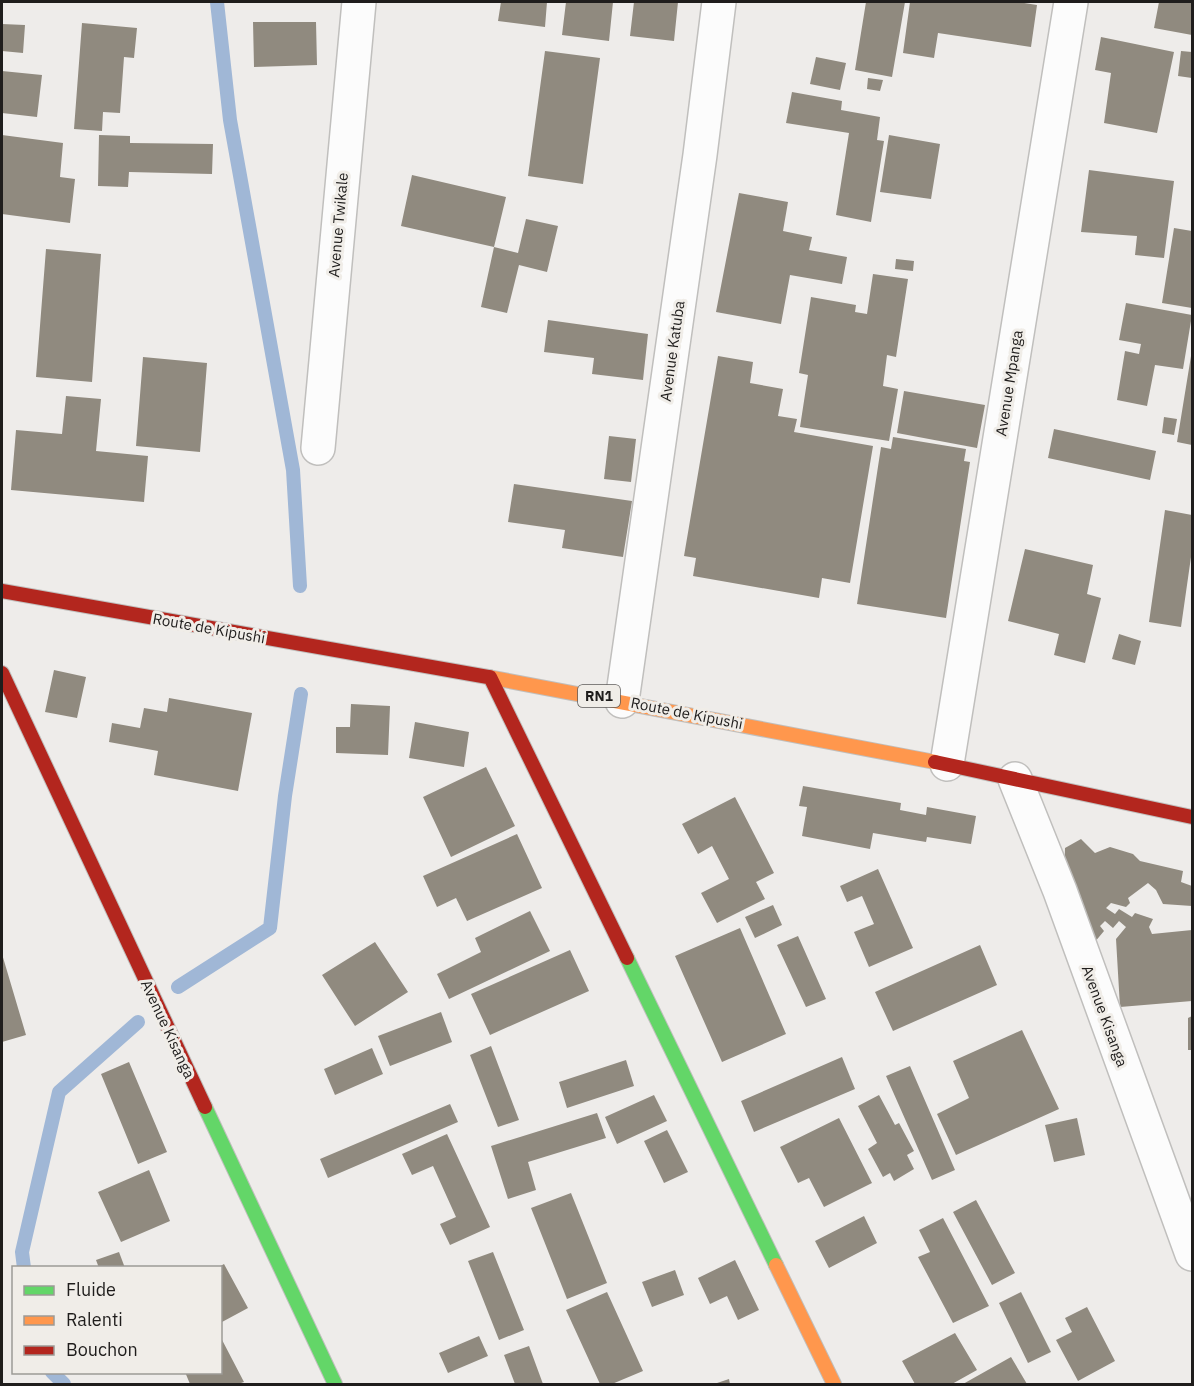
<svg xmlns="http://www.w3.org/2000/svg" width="1194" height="1386" font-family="'IBM Plex Sans',sans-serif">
<rect width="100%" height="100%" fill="#eeecea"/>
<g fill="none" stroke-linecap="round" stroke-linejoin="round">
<path stroke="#a0b7d6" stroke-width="14" d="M 217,2 L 230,120 L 293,470 L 300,586
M 178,987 L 270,928 L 285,796 L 301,694
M 24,1268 L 22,1252 L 59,1092 L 138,1022
M 52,1372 L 64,1384"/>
</g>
<path fill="#908a7f" d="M 501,2 L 547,2 L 545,27 L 498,21 Z
M 566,2 L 613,2 L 609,41 L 562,35 Z
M 634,2 L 678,2 L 674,41 L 630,36 Z
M 866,2 L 905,2 L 892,77 L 855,70 Z
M 910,2 L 1018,2 L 1037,5 L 1031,47 L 938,33 L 934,58 L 903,53 Z
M 1159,2 L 1192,2 L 1192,35 L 1154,28 Z
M 253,22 L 316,22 L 317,65 L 254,67 Z
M 82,23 L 137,28 L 134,58 L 124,57 L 120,113 L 103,112 L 102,131 L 74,129 Z
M 2,24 L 25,25 L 23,53 L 2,51 Z
M 1101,37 L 1174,52 L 1157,133 L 1104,123 L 1111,73 L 1095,70 Z
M 545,51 L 600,58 L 583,184 L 528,176 Z
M 1181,51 L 1192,52 L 1192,78 L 1178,76 Z
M 816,57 L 846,63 L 840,90 L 810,84 Z
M 2,71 L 42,75 L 37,117 L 2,113 Z
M 868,78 L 883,80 L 880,91 L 867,89 Z
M 792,92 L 842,101 L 841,110 L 880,117 L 877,140 L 884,141 L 871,222 L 836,215 L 849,133 L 786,123 Z
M 2,135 L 63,143 L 60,177 L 75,179 L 70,223 L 2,214 Z
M 99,135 L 130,136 L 130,143 L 213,144 L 212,174 L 129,172 L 128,187 L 98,186 Z
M 889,135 L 940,144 L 931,199 L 880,192 Z
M 1089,170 L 1174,181 L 1164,258 L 1135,255 L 1137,236 L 1081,232 Z
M 412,175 L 506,197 L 494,247 L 401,226 Z
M 739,193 L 788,202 L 783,231 L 812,237 L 809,250 L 847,257 L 842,284 L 790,275 L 781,324 L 716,312 Z
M 526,219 L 558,226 L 547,272 L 519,265 L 507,313 L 481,307 L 494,247 L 518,253 Z
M 1174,228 L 1192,231 L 1192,308 L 1162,303 Z
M 46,249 L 101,254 L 92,382 L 36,377 Z
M 896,259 L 914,261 L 913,271 L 895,269 Z
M 873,274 L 908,279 L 896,357 L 887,355 L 883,386 L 898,389 L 889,441 L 800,427 L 808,375 L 799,373 L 811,297 L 856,305 L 855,312 L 867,314 Z
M 1126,303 L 1192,315 L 1183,369 L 1155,365 L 1147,406 L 1117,400 L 1125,351 L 1139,354 L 1141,344 L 1119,340 Z
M 548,320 L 648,334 L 643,380 L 592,374 L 594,358 L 544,352 Z
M 718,356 L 753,362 L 750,383 L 783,389 L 778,416 L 797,419 L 794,432 L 873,446 L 850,583 L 822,578 L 819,598 L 693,576 L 696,558 L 684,556 Z
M 1191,356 L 1192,357 L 1192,445 L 1177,442 Z
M 143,357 L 207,363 L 200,452 L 136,446 Z
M 904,391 L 985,405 L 977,448 L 897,433 Z
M 66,396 L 101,399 L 96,451 L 148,456 L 144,502 L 11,490 L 16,430 L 62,434 Z
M 1164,417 L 1177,419 L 1174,435 L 1162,433 Z
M 1054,429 L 1156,451 L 1150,480 L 1048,458 Z
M 609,436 L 636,439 L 631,482 L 604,479 Z
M 893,437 L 966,449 L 964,461 L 970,462 L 946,618 L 857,604 L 881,447 L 891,449 Z
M 514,484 L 632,501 L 623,557 L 562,548 L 565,530 L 508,522 Z
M 1165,510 L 1192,515 L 1192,550 L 1181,627 L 1149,622 Z
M 1025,549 L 1093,565 L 1087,594 L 1101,598 L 1085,663 L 1054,655 L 1059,634 L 1008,621 Z
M 1119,634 L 1141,641 L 1135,665 L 1112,659 Z
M 54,670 L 86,677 L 77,718 L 45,712 Z
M 169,698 L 252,713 L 238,791 L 154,775 L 158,751 L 109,742 L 112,723 L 140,728 L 144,708 L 167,712 Z
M 351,704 L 390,706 L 388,755 L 336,753 L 336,727 L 350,727 Z
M 415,722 L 469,732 L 464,767 L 409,758 Z
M 486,767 L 515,826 L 451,857 L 423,797 Z
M 803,786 L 901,803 L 900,810 L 926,815 L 927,807 L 976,816 L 971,844 L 927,837 L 926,842 L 873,833 L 870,849 L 802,836 L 807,807 L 799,806 Z
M 735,797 L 774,873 L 756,882 L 765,899 L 717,923 L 701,893 L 729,879 L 712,846 L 698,854 L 682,824 Z
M 517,834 L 542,888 L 467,921 L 456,898 L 437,907 L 423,876 Z
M 1081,839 L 1095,853 L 1110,847 L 1133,854 L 1140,861 L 1183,871 L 1181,882 L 1192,886 L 1192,906 L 1163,904 L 1156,890 L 1148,883 L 1128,898 L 1130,903 L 1126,907 L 1111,903 L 1106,908 L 1115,914 L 1119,909 L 1132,917 L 1135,913 L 1153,919 L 1149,927 L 1152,934 L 1192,930 L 1192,1001 L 1120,1007 L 1116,939 L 1126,927 L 1119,921 L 1113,928 L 1105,921 L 1100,926 L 1104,931 L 1094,943 L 1064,890 L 1065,848 Z
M 878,869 L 913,948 L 869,967 L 854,932 L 874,924 L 862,896 L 847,902 L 840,886 Z
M 773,905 L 782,925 L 755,938 L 745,917 Z
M 530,911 L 550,951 L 449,999 L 437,974 L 481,952 L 475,938 Z
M 740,928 L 786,1034 L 722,1062 L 675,956 Z
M 798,936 L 826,999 L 806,1007 L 777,945 Z
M 375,942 L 408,992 L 355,1026 L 322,975 Z
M 980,945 L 997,985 L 893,1031 L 875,992 Z
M 570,950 L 589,991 L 490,1035 L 471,994 Z
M 2,954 L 26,1035 L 2,1042 Z
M 441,1012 L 452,1042 L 390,1066 L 378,1036 Z
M 1192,1016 L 1192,1050 L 1188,1050 L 1188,1018 Z
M 1022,1030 L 1059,1109 L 956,1155 L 937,1114 L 969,1098 L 953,1061 Z
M 491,1046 L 519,1120 L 498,1127 L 470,1055 Z
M 372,1048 L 383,1074 L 335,1095 L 324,1069 Z
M 842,1057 L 855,1089 L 754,1132 L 741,1101 Z
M 626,1060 L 634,1086 L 567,1108 L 559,1082 Z
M 129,1062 L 167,1152 L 138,1164 L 101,1074 Z
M 910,1066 L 955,1170 L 932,1180 L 886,1076 Z
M 654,1095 L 667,1121 L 617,1144 L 605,1117 Z
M 879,1095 L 895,1125 L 899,1123 L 914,1151 L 907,1155 L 914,1169 L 894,1181 L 890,1173 L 883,1177 L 868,1149 L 877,1143 L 858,1106 Z
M 450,1104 L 458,1122 L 328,1178 L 320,1159 Z
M 597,1113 L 606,1138 L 528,1162 L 536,1190 L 508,1199 L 491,1146 Z
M 839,1118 L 872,1183 L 824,1207 L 809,1178 L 798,1183 L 780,1147 Z
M 1077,1118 L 1085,1155 L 1054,1162 L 1045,1125 Z
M 667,1130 L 688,1172 L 664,1183 L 644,1141 Z
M 447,1134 L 490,1227 L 450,1245 L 440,1224 L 456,1217 L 433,1166 L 412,1175 L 402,1154 Z
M 149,1170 L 170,1221 L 121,1242 L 98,1192 Z
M 571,1193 L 607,1283 L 567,1299 L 531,1208 Z
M 976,1200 L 1015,1273 L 992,1285 L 953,1212 Z
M 864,1216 L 877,1243 L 829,1268 L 815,1241 Z
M 943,1218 L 989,1306 L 953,1323 L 918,1257 L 930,1252 L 919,1230 Z
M 119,1252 L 125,1268 L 99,1268 L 96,1260 Z
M 493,1252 L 524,1330 L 499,1340 L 468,1261 Z
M 735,1260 L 759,1310 L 738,1320 L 727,1296 L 710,1304 L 698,1278 Z
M 224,1264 L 248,1308 L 222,1322 L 220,1268 L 217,1268 Z
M 675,1270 L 684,1295 L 652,1307 L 642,1282 Z
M 607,1292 L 643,1371 L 612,1384 L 600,1384 L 566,1310 Z
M 1021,1292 L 1051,1352 L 1028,1363 L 999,1303 Z
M 1087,1307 L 1115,1361 L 1078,1381 L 1056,1340 L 1072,1332 L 1065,1318 Z
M 955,1333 L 977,1370 L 952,1384 L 915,1384 L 902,1361 Z
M 220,1336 L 244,1382 L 238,1384 L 190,1384 L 185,1372 L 220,1372 Z
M 479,1336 L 488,1356 L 448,1373 L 439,1353 Z
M 529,1346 L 543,1384 L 515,1384 L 504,1355 Z
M 1011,1357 L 1027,1384 L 963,1384 Z
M 729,1379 L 730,1384 L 714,1384 Z"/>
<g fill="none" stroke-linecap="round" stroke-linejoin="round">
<defs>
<path id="street" d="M 318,448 L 359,2
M 622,701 L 700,155 L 719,2
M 947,764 L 1071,2
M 1015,779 L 1060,891 L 1192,1254"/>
<path id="fast" d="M 627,958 L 776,1265
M 205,1107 L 335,1384"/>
<path id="slow" d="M 488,677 L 935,762
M 776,1265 L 834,1384"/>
<path id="jam" d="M 2,591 L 488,677
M 2,673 L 205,1107
M 490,677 L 627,958
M 935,762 L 1192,817"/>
</defs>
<use href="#street" stroke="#c0bfbd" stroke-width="36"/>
<use href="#fast" stroke="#c0bfbd" stroke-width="16"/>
<use href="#slow" stroke="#c0bfbd" stroke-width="16"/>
<use href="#jam" stroke="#c0bfbd" stroke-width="16"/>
<use href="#street" stroke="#fcfcfc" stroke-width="33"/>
<use href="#fast" stroke="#63d668" stroke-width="14"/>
<use href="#slow" stroke="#ff974d" stroke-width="14"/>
<use href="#jam" stroke="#b3261e" stroke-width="14"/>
</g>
<g text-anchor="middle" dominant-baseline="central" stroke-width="6" stroke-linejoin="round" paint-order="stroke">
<rect fill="#f0ede8" stroke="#5e5b59" stroke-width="1.5" x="578" y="685" width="42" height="22" rx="4.5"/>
<g font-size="14" font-weight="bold" fill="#1f1d1c">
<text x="599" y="696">RN1</text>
</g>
<g font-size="15" fill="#1f1d1c" stroke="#f0ede8">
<text transform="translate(338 225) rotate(-85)">Avenue Twikale</text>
<text transform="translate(672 351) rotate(-82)">Avenue Katuba</text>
<text transform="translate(1009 383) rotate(-81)">Avenue Mpanga</text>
<text transform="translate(209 628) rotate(10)">Route de Kipushi</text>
<text transform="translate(687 713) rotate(11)">Route de Kipushi</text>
<text transform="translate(1105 1016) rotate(70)">Avenue Kisanga</text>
<text transform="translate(168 1029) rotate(65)">Avenue Kisanga</text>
</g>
</g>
<rect width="1194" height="1386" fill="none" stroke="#1f1d1c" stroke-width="6"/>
<rect x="12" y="1266" width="210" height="108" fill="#f0ede8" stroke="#9c9a96" stroke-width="1.5"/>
<rect x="24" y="1286" width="30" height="9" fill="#63d668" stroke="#9c9a96" stroke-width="1.5"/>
<text x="66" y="1296" font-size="18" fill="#1f1d1c">Fluide</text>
<rect x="24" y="1316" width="30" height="9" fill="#ff974d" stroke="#9c9a96" stroke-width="1.5"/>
<text x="66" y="1326" font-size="18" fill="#1f1d1c">Ralenti</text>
<rect x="24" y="1346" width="30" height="9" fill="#b3261e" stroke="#9c9a96" stroke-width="1.5"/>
<text x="66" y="1356" font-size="18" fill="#1f1d1c">Bouchon</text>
</svg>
